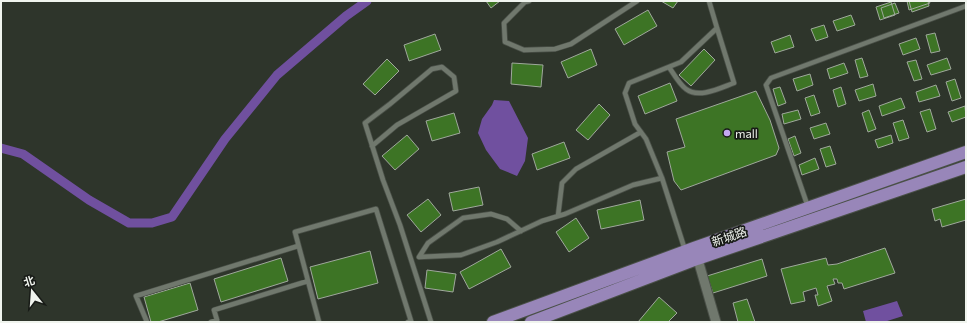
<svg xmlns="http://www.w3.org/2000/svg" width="967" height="323" font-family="Commissioner,'Noto Sans SC',sans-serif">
<rect width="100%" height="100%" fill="#2e352b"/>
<path fill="#70509f" d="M 494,100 L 509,101 L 528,138 L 525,161 L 517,176 L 500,169 L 486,150 L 478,133 L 482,119 L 492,105 Z
M 897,301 L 903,316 L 884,322 L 866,322 L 863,311 Z"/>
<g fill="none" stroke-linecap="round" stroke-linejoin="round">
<path stroke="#70509f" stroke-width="9" d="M 1,148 L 23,154 L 89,200 L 129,223 L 152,223 L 172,217 L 225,139 L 277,75 L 346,16 L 367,1"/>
</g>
<path fill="#3d7425" stroke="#9fa89c" d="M 486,1 L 500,1 L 491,8 Z
M 661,1 L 678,1 L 673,8 Z
M 907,1 L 929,1 L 930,3 L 909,10 Z
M 909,1 L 928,1 L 929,6 L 912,12 Z
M 891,2 L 895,15 L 880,20 L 876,7 Z
M 895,3 L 899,13 L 884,18 L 881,8 Z
M 648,10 L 657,26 L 624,45 L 615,29 Z
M 851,15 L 855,25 L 837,31 L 833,21 Z
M 824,25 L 828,37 L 816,41 L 811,29 Z
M 935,33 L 940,51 L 931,53 L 926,35 Z
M 435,34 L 441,50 L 409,61 L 404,45 Z
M 790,35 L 794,47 L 775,53 L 771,42 Z
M 916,38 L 920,49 L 903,55 L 899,44 Z
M 591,49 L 597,65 L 568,78 L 561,62 Z
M 704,49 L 715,60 L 691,86 L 679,75 Z
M 862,58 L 868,76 L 860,78 L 855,60 Z
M 947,58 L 951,69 L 931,75 L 927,65 Z
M 387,59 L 399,71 L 375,95 L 363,84 Z
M 916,60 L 922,79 L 914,81 L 907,62 Z
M 512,63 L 543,65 L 541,87 L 511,84 Z
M 844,63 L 848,73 L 830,79 L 827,69 Z
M 810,74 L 813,85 L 797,91 L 793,79 Z
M 955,79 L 961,98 L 952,101 L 946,82 Z
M 670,83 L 677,101 L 645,114 L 638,96 Z
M 873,84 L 876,96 L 859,101 L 855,90 Z
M 936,85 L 940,96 L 919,102 L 916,92 Z
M 780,87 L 786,103 L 778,106 L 773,89 Z
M 841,87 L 846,104 L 838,107 L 833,90 Z
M 756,91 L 770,120 L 779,148 L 776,155 L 681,190 L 674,181 L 667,152 L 685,147 L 676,119 Z
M 814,95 L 820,113 L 811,116 L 805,98 Z
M 901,98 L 905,108 L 882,116 L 879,106 Z
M 599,104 L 610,115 L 588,140 L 576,130 Z
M 965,106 L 966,117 L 952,122 L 948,112 Z
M 930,109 L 936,129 L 927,132 L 920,112 Z
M 798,110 L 801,119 L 784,124 L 782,114 Z
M 869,110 L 876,129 L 868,132 L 862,113 Z
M 454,113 L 460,133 L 432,141 L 426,121 Z
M 903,120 L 909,138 L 899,141 L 893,123 Z
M 826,123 L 830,134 L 814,139 L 810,128 Z
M 407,135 L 419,149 L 395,170 L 382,156 Z
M 891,135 L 893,143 L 878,148 L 875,140 Z
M 795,136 L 801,153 L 794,156 L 788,139 Z
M 564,142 L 570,158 L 537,170 L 532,154 Z
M 830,146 L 836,164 L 826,167 L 820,149 Z
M 815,158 L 819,169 L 802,175 L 799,165 Z
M 479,187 L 483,205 L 453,211 L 449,193 Z
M 428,199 L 441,215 L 421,232 L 407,215 Z
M 966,199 L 966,220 L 942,227 L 940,219 L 935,221 L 932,209 Z
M 640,200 L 644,220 L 601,229 L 597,210 Z
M 576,218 L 589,238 L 569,252 L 556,232 Z
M 885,248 L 895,273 L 844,289 L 842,283 L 838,283 L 837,279 L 833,279 L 835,284 L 827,286 L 832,301 L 818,306 L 815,295 L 818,295 L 816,288 L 803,292 L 805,301 L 791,304 L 781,269 L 826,258 L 828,265 L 837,264 Z
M 501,249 L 511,267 L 469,289 L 460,272 Z
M 370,251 L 378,283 L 318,299 L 310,267 Z
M 281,258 L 288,281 L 221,302 L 214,279 Z
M 762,259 L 767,276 L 713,293 L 707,276 Z
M 427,270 L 456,274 L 453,292 L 425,288 Z
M 190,283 L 198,310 L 158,322 L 151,322 L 144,297 Z
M 659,297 L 677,313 L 668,322 L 638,322 Z
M 747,299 L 755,322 L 738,322 L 733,303 Z"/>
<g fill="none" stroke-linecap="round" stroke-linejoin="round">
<defs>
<path id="service" d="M 529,1 L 525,2 L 504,23 L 505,42 L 524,50 L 555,49 L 571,44 L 637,1
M 669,67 C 673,73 680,85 686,89 C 699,99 720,88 734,83 L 717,28
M 372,146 L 397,125 L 456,91 L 454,77 L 442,67 L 432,69 L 390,104 L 365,123 L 383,180 L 400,225 L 431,322
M 808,207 L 766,85 L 771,78 L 966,6
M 558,216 L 562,183 L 576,169 L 641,132
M 521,231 L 507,219 L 491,214 L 463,218 L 428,243 L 419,257 L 461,255 L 497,242 L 542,221 L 565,214 L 633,185 L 662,178
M 685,250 L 662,178 L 646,139 L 635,124 L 625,93 L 629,83 L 681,62 L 717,28 L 709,1
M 147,322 L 136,296 L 298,246
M 211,322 L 217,320 L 214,310 L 308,281
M 319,322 L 295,232 L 376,209 L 411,321 L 408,322"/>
<path id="minor" d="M 696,253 L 716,322"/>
<path id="primary" d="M 493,322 L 694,248 L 966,152
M 531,322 L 697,259 L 966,167"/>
</defs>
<use href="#service" stroke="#4a5048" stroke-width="6"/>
<use href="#minor" stroke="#4a5048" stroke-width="11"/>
<use href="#primary" stroke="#4a5048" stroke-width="14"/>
<use href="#service" stroke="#70786d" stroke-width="4.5"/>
<use href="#minor" stroke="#70786d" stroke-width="9"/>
<use href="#primary" stroke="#9886b9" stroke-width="12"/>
</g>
<circle fill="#c3a7f2" stroke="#181b17" stroke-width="1.5" cx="727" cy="133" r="4"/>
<g text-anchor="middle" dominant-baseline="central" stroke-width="3.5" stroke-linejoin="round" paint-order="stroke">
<g font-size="12" fill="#f0f4ee" stroke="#181b17" text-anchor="start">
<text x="735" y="133">mall</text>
</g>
<g font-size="12" fill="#f0f4ee" stroke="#181b17">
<text transform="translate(729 236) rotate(-19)">新城路</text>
</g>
</g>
<rect width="967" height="323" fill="none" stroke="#f0f4ee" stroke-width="4"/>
<g transform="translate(32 291) rotate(343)" stroke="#181b17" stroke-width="3" paint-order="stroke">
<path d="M0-3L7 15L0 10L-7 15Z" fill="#f0f4ee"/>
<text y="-6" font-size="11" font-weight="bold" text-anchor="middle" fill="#f0f4ee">北</text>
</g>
</svg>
